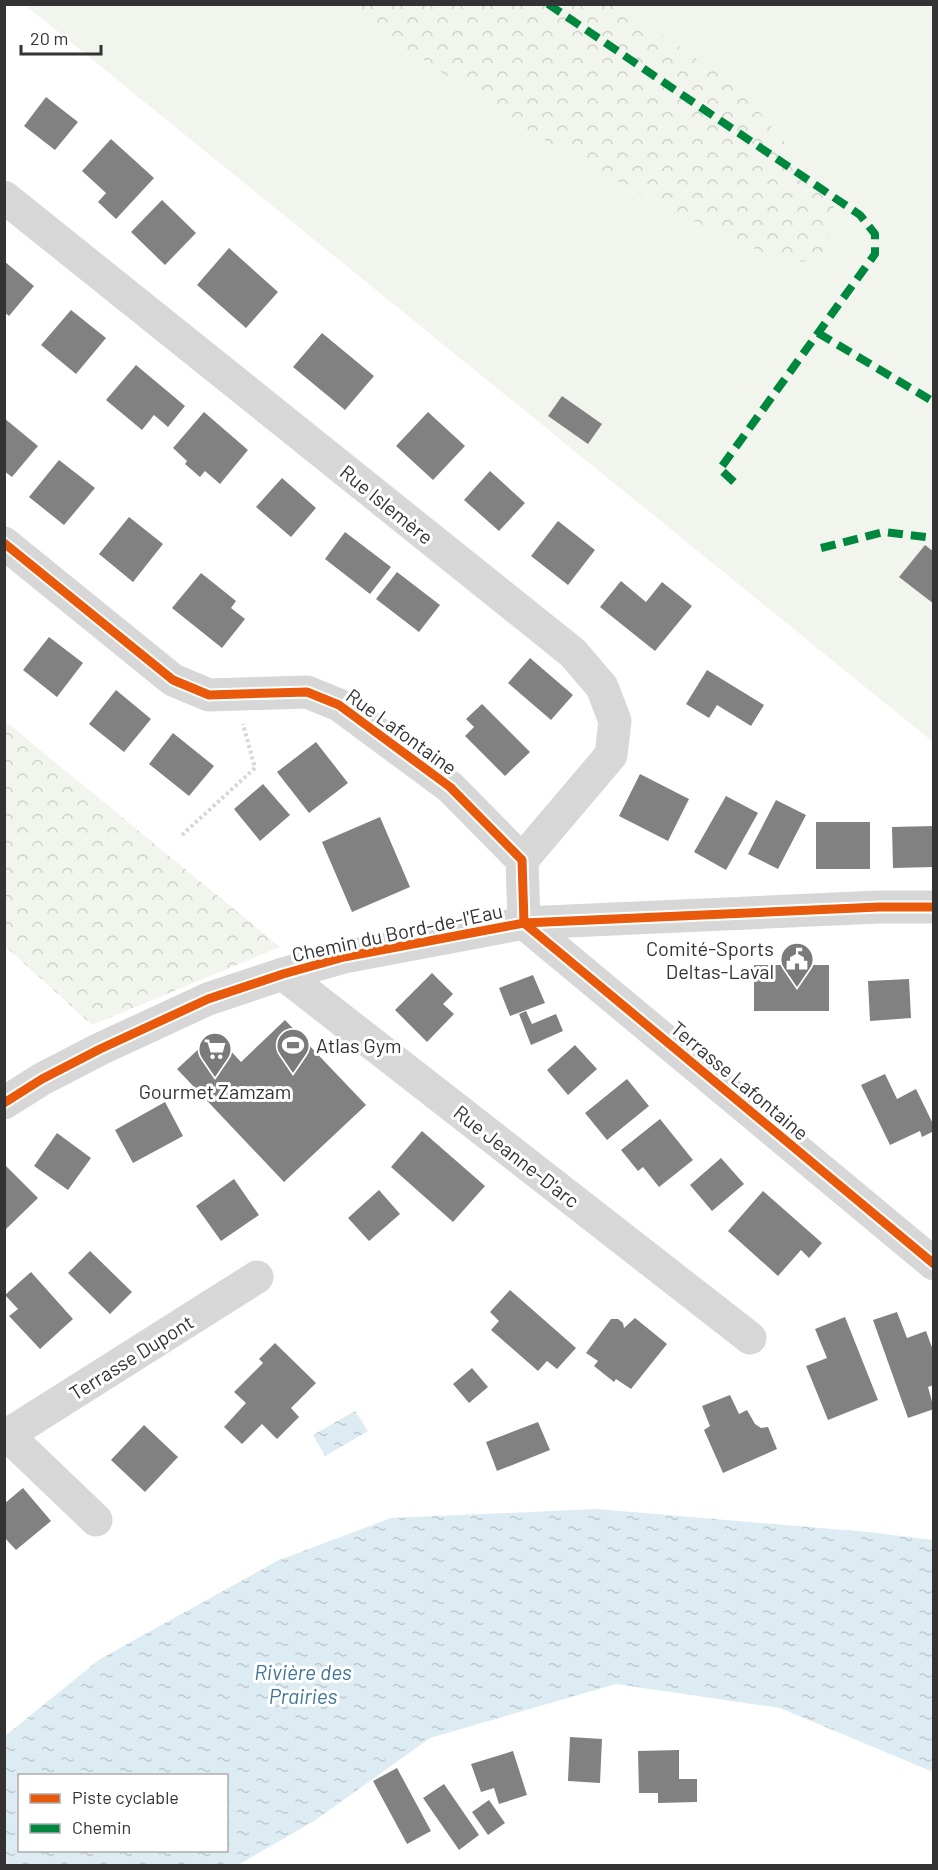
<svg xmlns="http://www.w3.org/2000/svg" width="938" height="1870" font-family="Barlow,sans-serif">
<defs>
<pattern id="forest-crowns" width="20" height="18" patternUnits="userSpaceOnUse" patternTransform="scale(1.5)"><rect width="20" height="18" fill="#f1f5ed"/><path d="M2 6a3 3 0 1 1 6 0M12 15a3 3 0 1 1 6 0" fill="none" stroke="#cfd2cc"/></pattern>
<pattern id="water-ripples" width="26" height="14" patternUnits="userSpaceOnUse" patternTransform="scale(1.5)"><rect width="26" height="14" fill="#ddebf3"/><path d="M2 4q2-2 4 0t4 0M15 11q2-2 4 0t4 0" fill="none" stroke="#becad1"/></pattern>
</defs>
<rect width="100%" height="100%" fill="#fff"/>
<path fill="#f1f5ed" d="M 25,5 L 933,5 L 933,742 Z"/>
<path fill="url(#forest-crowns)" d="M 342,5 L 620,5 L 741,90 L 835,203 L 823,261 L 784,262 L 661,206 L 521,126 Z
M 5,721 L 280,947 L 92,1025 L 5,946 Z"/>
<path fill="url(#water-ripples)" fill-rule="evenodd" d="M 355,1411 L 368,1431 L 325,1456 L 313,1435 Z
M 597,1509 L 868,1532 L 933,1540 L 933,1772 L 780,1708 L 616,1684 L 430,1738 L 314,1821 L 238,1865 L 5,1865 L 5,1736 L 100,1659 L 277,1561 L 391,1518 ZM 20,1776 L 226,1776 L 226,1850 L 20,1850 Z"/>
<path fill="#818181" d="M 46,97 L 78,122 L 55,150 L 24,126 Z
M 111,139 L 154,178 L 116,219 L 98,202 L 106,193 L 82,171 Z
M 162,200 L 196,233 L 165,265 L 131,232 Z
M 229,248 L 278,292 L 246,328 L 197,285 Z
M 4,261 L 34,286 L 9,316 L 4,312 Z
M 71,310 L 106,338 L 76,374 L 41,345 Z
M 322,333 L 374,376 L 345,410 L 293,367 Z
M 136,365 L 185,406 L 168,427 L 154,415 L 142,430 L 106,400 Z
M 562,396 L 602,424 L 588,444 L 548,416 Z
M 204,412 L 248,450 L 220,484 L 205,471 L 200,477 L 185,464 L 187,461 L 173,448 Z
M 428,412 L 465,446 L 433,480 L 396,446 Z
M 4,418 L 38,446 L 12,477 L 4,471 Z
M 59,460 L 95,488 L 64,525 L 29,497 Z
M 490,471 L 525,503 L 499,531 L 464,500 Z
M 282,478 L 316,508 L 291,537 L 256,507 Z
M 129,517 L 163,544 L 133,582 L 99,554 Z
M 558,521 L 595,550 L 568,585 L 531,556 Z
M 345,532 L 391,567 L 370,594 L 325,559 Z
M 925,545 L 934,552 L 934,604 L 899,577 Z
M 397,572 L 440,605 L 419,632 L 376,599 Z
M 201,573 L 236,601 L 231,608 L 245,619 L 222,648 L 172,608 Z
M 621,581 L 646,602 L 662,582 L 692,606 L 655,651 L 600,607 Z
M 49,637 L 83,663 L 57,697 L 23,670 Z
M 530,658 L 573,695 L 551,720 L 508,683 Z
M 707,670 L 764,705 L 751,726 L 717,705 L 709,718 L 686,704 Z
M 116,690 L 151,719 L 124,752 L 89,724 Z
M 482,704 L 530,752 L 505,776 L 465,736 L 474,727 L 466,719 Z
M 173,733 L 214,766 L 189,796 L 149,764 Z
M 316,742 L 348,783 L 309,813 L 277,772 Z
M 640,774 L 689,799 L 668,841 L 619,816 Z
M 263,784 L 290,815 L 260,841 L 234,809 Z
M 726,796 L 758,813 L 726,870 L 694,852 Z
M 776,800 L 806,815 L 778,869 L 748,854 Z
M 380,817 L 410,887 L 352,912 L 322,842 Z
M 816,822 L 870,822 L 870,869 L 816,869 Z
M 934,826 L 934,867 L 893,868 L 892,827 Z
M 754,965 L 829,965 L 829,1011 L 754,1011 Z
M 432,973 L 453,994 L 443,1004 L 454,1014 L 427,1042 L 395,1010 Z
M 533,975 L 545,1003 L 510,1016 L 499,988 Z
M 909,979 L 911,1018 L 870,1021 L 868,981 Z
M 526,1011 L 532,1024 L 556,1014 L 563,1031 L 531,1045 L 519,1014 Z
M 285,1020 L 366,1105 L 284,1182 L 177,1069 L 215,1034 L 241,1062 Z
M 575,1045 L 597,1069 L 568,1095 L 547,1070 Z
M 885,1074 L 897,1099 L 916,1089 L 934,1126 L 934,1131 L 922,1137 L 920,1131 L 890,1145 L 861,1085 Z
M 627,1079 L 649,1106 L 607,1140 L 585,1113 Z
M 165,1102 L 183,1136 L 133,1163 L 115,1130 Z
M 660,1119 L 693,1160 L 659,1187 L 643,1167 L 638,1171 L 621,1150 Z
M 422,1131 L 485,1186 L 453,1222 L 391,1167 Z
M 57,1133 L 91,1158 L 68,1190 L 34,1166 Z
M 721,1158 L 744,1184 L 712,1211 L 690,1185 Z
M 4,1164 L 38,1198 L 4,1231 Z
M 234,1179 L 259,1215 L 221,1241 L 196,1206 Z
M 379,1190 L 400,1214 L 369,1241 L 348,1218 Z
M 763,1191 L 822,1243 L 809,1258 L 801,1250 L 778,1276 L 728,1231 Z
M 90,1251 L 132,1292 L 110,1314 L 68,1273 Z
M 31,1272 L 73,1319 L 40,1349 L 9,1316 L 18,1309 L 5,1295 Z
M 510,1290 L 576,1348 L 557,1369 L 547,1361 L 538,1371 L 491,1330 L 499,1321 L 490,1312 Z
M 897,1312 L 907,1338 L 926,1331 L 934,1353 L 934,1385 L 928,1387 L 934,1409 L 908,1418 L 873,1320 Z
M 845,1317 L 878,1400 L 828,1420 L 806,1366 L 827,1358 L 815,1329 Z
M 635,1318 L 667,1344 L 631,1389 L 616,1379 L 614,1382 L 594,1366 L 598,1361 L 586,1353 L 611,1319 L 618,1319 L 623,1323 L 624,1328 Z
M 275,1343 L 316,1383 L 291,1408 L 299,1417 L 277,1439 L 262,1424 L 242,1444 L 224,1427 L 246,1403 L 234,1392 L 263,1363 L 259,1359 Z
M 472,1368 L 488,1387 L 469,1403 L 453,1384 Z
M 730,1395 L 739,1414 L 747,1410 L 755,1424 L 761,1428 L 768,1427 L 777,1449 L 723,1473 L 704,1430 L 710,1426 L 702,1406 Z
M 538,1422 L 550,1450 L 497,1471 L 486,1442 Z
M 144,1425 L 178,1457 L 145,1492 L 111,1460 Z
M 23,1488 L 51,1521 L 16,1550 L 4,1537 L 4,1504 Z
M 570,1737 L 602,1739 L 600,1783 L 568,1781 Z
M 679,1750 L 679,1779 L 697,1779 L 697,1802 L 658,1803 L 658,1793 L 639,1793 L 638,1751 Z
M 513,1751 L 527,1795 L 499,1804 L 494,1788 L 481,1792 L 471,1764 Z
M 397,1768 L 431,1831 L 407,1844 L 373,1781 Z
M 444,1784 L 479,1835 L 459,1850 L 423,1798 Z
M 489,1800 L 505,1823 L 488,1835 L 472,1812 Z"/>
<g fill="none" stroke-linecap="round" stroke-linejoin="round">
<path stroke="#d6d6d6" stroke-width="4" stroke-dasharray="3 3" stroke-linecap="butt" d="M 182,835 L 255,768 L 243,724"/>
<path stroke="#d7d7d7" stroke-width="33" d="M 4,197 L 573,653 L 602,687 L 615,721 L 611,755 L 522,860
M 4,543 L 173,680 L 209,695 L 307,692 L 339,705 L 450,787 L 522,860 L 524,923 L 934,1264
M 283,974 L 750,1338
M 4,1103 L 42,1079 L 100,1049 L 208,999 L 283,974 L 344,957 L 524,923 L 879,907 L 934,907
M 4,1432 L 96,1520
M 4,1437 L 257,1277"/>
<path stroke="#00873e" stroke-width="8" stroke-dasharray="15 8" stroke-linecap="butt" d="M 548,4 L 860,215 L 875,234 L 875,254 L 720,469 L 735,483
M 818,333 L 934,402
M 821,548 L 884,532 L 934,538"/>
<defs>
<path id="cycleway" d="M 4,543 L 173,680 L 209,695 L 307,692 L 339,705 L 450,787 L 522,860 L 524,923 L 934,1264
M 4,1103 L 42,1079 L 100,1049 L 208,999 L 283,974 L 344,957 L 524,923 L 879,907 L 934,907"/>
</defs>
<use href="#cycleway" stroke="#fff" stroke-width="13"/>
<use href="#cycleway" stroke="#e8590c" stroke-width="9"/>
</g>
<defs>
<symbol id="civic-pin" viewBox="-11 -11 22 30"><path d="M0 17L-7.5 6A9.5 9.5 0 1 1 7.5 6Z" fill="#7a7a7a" stroke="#fff"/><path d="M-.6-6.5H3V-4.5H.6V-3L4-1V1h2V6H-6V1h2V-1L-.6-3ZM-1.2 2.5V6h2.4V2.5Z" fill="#fff"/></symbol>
<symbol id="stadium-pin" viewBox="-11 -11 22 30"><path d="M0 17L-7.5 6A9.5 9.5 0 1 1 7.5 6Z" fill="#7a7a7a" stroke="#fff"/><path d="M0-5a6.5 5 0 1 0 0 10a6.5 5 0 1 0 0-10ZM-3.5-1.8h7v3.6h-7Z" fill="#fff"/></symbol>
<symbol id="supermarket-pin" viewBox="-11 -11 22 30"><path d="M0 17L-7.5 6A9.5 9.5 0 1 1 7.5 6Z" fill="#7a7a7a" stroke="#fff"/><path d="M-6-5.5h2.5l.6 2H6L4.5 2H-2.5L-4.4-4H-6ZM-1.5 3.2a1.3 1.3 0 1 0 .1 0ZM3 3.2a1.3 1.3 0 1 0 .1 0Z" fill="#fff"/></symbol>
</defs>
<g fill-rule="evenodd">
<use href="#civic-pin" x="778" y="940" width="38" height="52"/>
<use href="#stadium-pin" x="274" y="1026" width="38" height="52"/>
<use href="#supermarket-pin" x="196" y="1030" width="38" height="52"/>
</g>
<g text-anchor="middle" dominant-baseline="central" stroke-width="6" stroke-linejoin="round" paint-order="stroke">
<g font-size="20" fill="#333" stroke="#fff">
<text transform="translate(387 504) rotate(39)">Rue Islemère</text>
<text transform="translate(402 731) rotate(36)">Rue Lafontaine</text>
<text transform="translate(397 932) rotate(-12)">Chemin du Bord-de-l'Eau</text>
<text transform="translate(740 1080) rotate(40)">Terrasse Lafontaine</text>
<text transform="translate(517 1156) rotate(38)">Rue Jeanne-D'arc</text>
<text transform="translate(131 1357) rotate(-32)">Terrasse Dupont</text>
</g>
<g font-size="20" fill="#333" stroke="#fff" text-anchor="end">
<text x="774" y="948">Comité-Sports<tspan x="774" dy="23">Deltas-Laval</tspan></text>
<text x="316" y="1045" text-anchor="start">Atlas Gym</text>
<text x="215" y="1091" text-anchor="middle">Gourmet Zamzam</text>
</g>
<g font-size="21" font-style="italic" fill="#3f7597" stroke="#fff">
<text x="303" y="1671">Rivière des<tspan x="303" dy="24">Prairies</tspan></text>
</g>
</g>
<rect width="938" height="1870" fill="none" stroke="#333333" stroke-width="12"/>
<rect x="18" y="1774" width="210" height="78" fill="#ffffff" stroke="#adadad" stroke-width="1.5"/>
<rect x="30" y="1794" width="30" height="9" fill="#e8590c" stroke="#adadad" stroke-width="1.5"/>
<text x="72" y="1804" font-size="18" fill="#333333">Piste cyclable</text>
<rect x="30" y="1824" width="30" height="9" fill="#00873e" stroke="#adadad" stroke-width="1.5"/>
<text x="72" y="1834" font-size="18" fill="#333333">Chemin</text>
<path d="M21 45v9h80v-9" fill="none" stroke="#333333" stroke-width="3"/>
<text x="30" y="45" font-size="18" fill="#333333" stroke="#ffffff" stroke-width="4.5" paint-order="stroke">20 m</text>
</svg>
